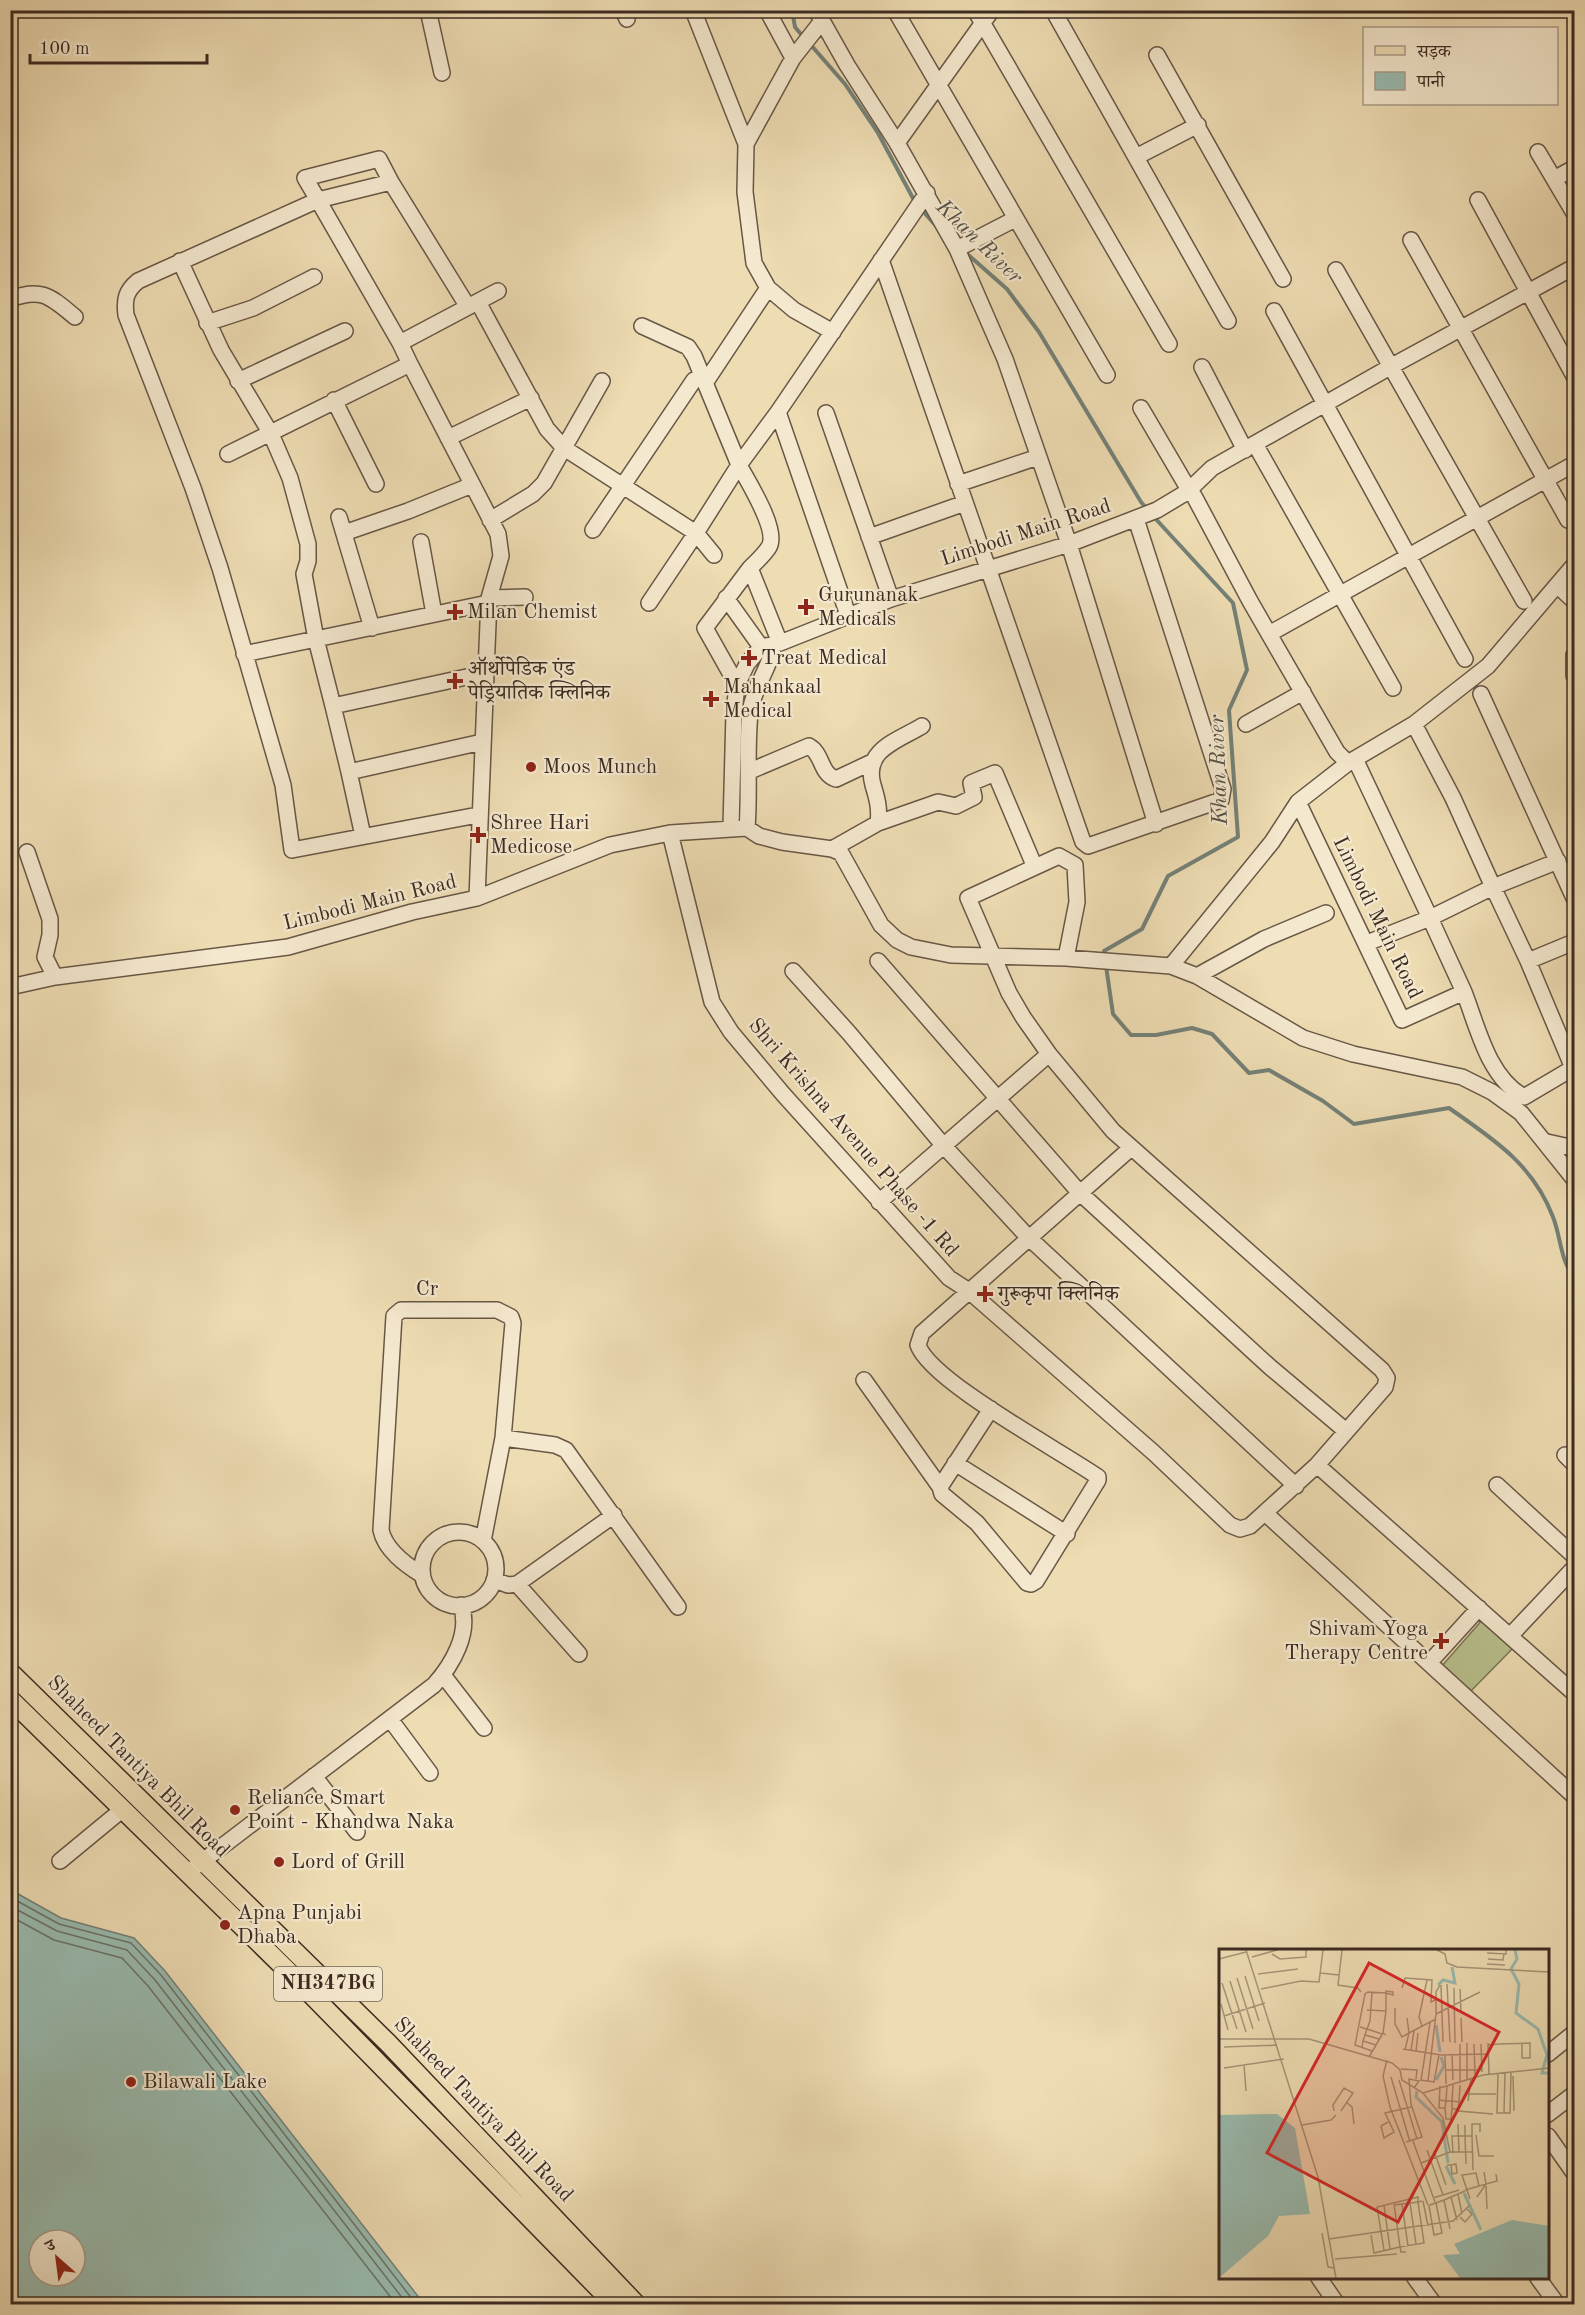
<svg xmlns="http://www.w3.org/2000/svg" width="1585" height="2315" font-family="'Old Standard TT','Noto Serif Devanagari',serif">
<rect width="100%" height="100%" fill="#eedcb3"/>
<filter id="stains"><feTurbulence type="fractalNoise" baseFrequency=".00333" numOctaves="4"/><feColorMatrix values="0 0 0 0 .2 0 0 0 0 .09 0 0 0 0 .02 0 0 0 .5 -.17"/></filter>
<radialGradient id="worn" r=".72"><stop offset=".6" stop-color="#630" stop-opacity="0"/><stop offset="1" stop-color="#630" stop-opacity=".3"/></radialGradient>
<path fill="#b8c08d" stroke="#7a7658" stroke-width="1.5" d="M 1483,1619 L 1514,1647 L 1469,1693 L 1441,1667 Z"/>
<path fill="#99bbaf" stroke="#748177" stroke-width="1.5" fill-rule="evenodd" d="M 11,1890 L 61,1918 L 134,1938 L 165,1971 L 424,2304 L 11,2304 ZM 39,2240 L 75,2240 L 75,2276 L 39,2276 Z"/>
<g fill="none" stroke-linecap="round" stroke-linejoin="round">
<path stroke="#6a7368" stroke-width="1.5" d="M 10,1897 L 59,1924 L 131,1943 L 161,1975 L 416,2304
M 10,1906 L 57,1931 L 127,1950 L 155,1980 L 407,2304
M 10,1916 L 54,1940 L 122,1958 L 148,1986 L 396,2304"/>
<path stroke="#748177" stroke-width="4" d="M 792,10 L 795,27 L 805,39
M 810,44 L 845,84 L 878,133 L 915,202
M 920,208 L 937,227
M 965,252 L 1007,289 L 1039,332 L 1141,502 L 1148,510
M 1105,958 L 1104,951 L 1142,929 L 1168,876 L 1238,837 L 1229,710 L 1247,670 L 1233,603 L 1153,516
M 1106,966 L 1113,1014 L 1131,1035 L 1156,1035 L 1192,1028 L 1212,1034 L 1249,1073 L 1269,1070 L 1323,1101 L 1354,1124 L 1449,1108 C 1493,1139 1533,1164 1553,1217 C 1561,1237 1560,1260 1574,1277"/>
<defs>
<path id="minor" d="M 428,10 L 442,73
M 623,10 L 627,19
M 693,10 L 746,144 L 745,192 L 754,263 L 768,288 L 794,310 L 833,332
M 767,10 L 793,58 L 822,21
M 816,10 L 847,65 L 897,143
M 895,10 L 1107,375
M 975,10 L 1169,344
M 992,10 L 897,143 L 957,249 L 1005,359 L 1069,544 L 1156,824
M 1053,10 L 1228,321
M 1157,55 L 1283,279
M 746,144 L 793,58
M 1538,152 L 1574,213
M 1136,157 L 1198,125
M 1554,179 L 1574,168
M 391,182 L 468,307
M 1478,200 L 1574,376
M 1411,240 L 1568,520
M 957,249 L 1015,219
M 881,260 L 1083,842 L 1088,846 L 1221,800 L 1223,789 L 1136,519
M 180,261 L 221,350 L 271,434 L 290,478 L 308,544 L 308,561 L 304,574 L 316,639 L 244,654
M 1336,270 L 1524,601
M 10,299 C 42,287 51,297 75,317
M 478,302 L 547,429 L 564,448 L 696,533 L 739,465 C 748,482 779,530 769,547 C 764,555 756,562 750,568 L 780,643
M 1274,311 L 1465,659
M 207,323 L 253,308 L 314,277
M 642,326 L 688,347 L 694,356 L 739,465 L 778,412 L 927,193
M 400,343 L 498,291
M 410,364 L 498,534 L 501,556 L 489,598 L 525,597
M 1202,367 L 1245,450
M 238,381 L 345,331
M 705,383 L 768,288
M 334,400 L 376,484
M 1141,408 L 1189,490
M 778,412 L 848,615
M 826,413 L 891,599
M 448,438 L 531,398
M 1255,444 L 1393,688
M 228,454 L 410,364 L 400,343 L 318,200 L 305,178 L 379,159 L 391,182 L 318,200 L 138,281 C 126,291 124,299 126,315 L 193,488 L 220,568 L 283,785 L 292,850 L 478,815
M 958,484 L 1038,457
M 1187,492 L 1194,496 L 1250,601 L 1337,752 L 1348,763
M 339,517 L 372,628
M 490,520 L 533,494 L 544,483 L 602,381
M 593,530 L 694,380
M 344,533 L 408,511 L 472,485
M 869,537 L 965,503
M 421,542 L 434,614
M 1557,585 L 1574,601
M 726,598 L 761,647
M 649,603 L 696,533 L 714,555
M 1269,634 L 1574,464
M 1574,655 L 1574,676
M 737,685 L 705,628 L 750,568
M 1481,694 L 1574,898
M 333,706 L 316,639 L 488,603
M 1246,724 L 1303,692
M 1356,761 L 1430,918 L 1367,943
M 750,771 L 809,746 C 823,754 820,774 836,779 L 870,763
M 349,772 L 333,706 L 485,673
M 1298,802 L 1402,1020 L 1464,992 L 1430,918 L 1493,887 L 1453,798 L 1414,724
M 878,823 C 880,809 877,798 873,785 C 863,750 897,741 922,726
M 731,827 L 734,713 L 737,685 L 747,664 L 761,647 L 780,643 L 891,599 L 1069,544 L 1157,510 L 1187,492 L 1212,468 L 1390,367 L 1574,267
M 747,828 C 750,790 746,751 750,713 C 753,687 770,669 774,644
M 670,833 L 712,1002 L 731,1032 L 783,1094 L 949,1278 L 969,1291 L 1154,1453 L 1230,1525 L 1240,1529 L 1250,1526 L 1317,1465 L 1385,1387 L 1387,1378 L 1382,1370 L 1113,1131 L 1049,1054 L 1023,1017 L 1009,993 L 968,898 L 1059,856 L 1075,865 L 1077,902 L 1066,958
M 363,836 L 349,772 L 482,742
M 832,849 L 878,823 L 938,802 L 956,806 L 974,797 L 971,783 L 995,773 L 1034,865
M 27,852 L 50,919 L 50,935 L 45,957 L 55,977
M 1558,861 L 1493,887 L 1528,961 L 1574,942
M 477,898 L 489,598
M 878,961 L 1079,1192 L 1270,1367 L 1346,1431
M 1171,966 L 1272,842 L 1298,802 L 1348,763 L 1414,724 L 1488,666 L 1574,565
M 793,971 L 849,1033 L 943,1145 L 1028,1237 L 1296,1486
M 1197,976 L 1264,939 L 1326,913
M 10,987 L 55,977 L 288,947 L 412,912 L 477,898 L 610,845 L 670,833 L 747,828 L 759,836 L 782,842 L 832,849 L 841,853 L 881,925 L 897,940 L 911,947 L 951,955 L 1066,958 L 1171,966 L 1197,976 L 1303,1038 L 1353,1054 L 1462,1077 L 1492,1092 L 1521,1113 L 1574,1179
M 1464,992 C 1478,1028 1488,1077 1524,1097 L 1573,1068 L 1528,961
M 1547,1142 L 1574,1148
M 879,1202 L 1049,1054
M 864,1380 L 940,1487
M 991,1409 L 940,1487 L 942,1494 L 977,1523 L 1027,1583 L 1031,1584 L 1036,1581 L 1098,1480 L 1098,1477 C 1061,1451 930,1381 918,1345 L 922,1333 L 1131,1148
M 503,1438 L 555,1445 L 566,1450 L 678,1607
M 1565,1455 L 1574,1464
M 955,1463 L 1067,1534
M 1317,1465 L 1574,1693
M 1497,1485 L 1574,1556
M 1265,1513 L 1574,1796
M422 1569a37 37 0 1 1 74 0a37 37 0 1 1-74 0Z
M 422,1575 C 406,1565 385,1550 381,1530 L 394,1316 L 401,1310 L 497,1310 L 511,1317 L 513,1323 L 503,1438 L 483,1541
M 494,1580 L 508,1585 L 517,1584 L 614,1515
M 517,1584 L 579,1654
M 1510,1636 L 1574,1568
M 1429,1663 L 1479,1608
M 443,1675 L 484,1728
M 390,1719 L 430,1773
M 314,1776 L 357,1832
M 60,1861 L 123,1809
M 195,1867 L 434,1685 C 452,1665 471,1633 461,1605
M 1548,2054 L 1574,2033
M 1548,2114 L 1574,2094
M 1548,2136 L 1574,2173
M 1319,2278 L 1337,2304
M 1415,2278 L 1434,2304
M 1538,2278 L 1557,2304"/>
<path id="major" d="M 10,1672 L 388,2043 L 636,2304
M 10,1699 L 301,1984 L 614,2304"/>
</defs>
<use href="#minor" stroke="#685746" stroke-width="18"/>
<use href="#major" stroke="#3c2b22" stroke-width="21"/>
<use href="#minor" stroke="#f4e8ce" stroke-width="15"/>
<use href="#major" stroke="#eedcb3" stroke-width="18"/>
</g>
<g fill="#8f2418" stroke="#f4e8ce" stroke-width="2">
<path d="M803 598h6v6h6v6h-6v6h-6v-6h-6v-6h6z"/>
<path d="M452 603h6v6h6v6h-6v6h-6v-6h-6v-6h6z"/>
<path d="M746 649h6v6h6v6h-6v6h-6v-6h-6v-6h6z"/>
<path d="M452 672h6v6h6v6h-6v6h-6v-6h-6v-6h6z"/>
<path d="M708 690h6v6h6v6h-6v6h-6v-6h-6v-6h6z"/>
<circle cx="531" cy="767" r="6"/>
<path d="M475 826h6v6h6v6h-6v6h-6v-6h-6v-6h6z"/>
<path d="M982 1285h6v6h6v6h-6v6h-6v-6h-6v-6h6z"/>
<path d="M1438 1632h6v6h6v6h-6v6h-6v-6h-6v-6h6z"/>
<circle cx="235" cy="1810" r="6"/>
<circle cx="279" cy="1862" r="6"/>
<circle cx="225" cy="1925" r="6"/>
<circle cx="131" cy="2082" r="6"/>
</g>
<g text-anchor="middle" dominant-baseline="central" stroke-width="4.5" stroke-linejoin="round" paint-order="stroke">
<rect fill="#f4e8ce" stroke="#736456" stroke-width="1.5" x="274" y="1967" width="108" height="34" rx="4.5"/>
<g font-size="20" font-weight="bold" fill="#3c2b22">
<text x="328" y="1984">NH347BG</text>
</g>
<g font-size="21" fill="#3c2b22" stroke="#f4e8ce">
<text transform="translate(1026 533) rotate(-18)">Limbodi Main Road</text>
<text transform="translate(370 903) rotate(-14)">Limbodi Main Road</text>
<text transform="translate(1377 918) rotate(64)">Limbodi Main Road</text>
<text transform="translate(853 1138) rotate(49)">Shri Krishna Avenue Phase -1 Rd</text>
<text x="427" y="1289">Cr</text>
<text transform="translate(138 1767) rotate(45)">Shaheed Tantiya Bhil Road</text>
<text transform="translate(483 2110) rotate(46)">Shaheed Tantiya Bhil Road</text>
</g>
<g font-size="21" fill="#3c2b22" stroke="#f4e8ce" text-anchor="start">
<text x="818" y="595">Gurunanak<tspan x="818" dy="24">Medicals</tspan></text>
<text x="467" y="612">Milan Chemist</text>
<text x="761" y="658">Treat Medical</text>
<text x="468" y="669">ऑर्थोपेडिक एंड<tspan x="468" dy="24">पेड्रियातिक क्लिनिक</tspan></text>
<text x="723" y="687">Mahankaal<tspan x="723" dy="24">Medical</tspan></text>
<text x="543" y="767">Moos Munch</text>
<text x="490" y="823">Shree Hari<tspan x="490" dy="24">Medicose</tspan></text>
<text x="998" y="1294">गुरूकृपा क्लिनिक</text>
<text x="1428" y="1629" text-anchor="end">Shivam Yoga<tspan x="1428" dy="24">Therapy Centre</tspan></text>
<text x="247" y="1798">Reliance Smart<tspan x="247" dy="24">Point - Khandwa Naka</tspan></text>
<text x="291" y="1862">Lord of Grill</text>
<text x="237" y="1913">Apna Punjabi<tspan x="237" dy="24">Dhaba</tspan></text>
<text x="143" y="2082">Bilawali Lake</text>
</g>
<g font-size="22" font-style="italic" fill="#534f45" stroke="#f4e8ce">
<text transform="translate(979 242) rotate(44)">Khan River</text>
<text transform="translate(1219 770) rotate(-92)">Khan River</text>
</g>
</g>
<g transform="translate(1219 1949)">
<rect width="330" height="330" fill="#eedcb3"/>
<path d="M 58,165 L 76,179 L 91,265 L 60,267 L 49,287 L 0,329 L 0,166 ZM 293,271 L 330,277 L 330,329 L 241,329 L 224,306 L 241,305 L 235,295 Z" fill="#99bbaf"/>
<path fill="none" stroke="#99bbaf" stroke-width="3" d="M 296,1 L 298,10 L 292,20 L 300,35 L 297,64 L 319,80 L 328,106 L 323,124 L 330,124M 219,36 L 224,31 L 236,34 L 233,18M 217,76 L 221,103M 217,131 L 225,117 L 222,108M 198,142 L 197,148 L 223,173 L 229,214M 227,217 L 236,235M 245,244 L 262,281"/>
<path fill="none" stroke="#a79579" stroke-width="1.5" d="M 27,1 L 99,228 L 117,329M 123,1 L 119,36 L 139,39 L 142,43M 218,1 L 226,5 L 228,14 L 238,18 L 330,23M 268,4 L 287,5 L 287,1M 53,5 L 61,10 L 87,8 L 87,1M 33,8 L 58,1M 0,10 L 27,3M 269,10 L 284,11 L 285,5M 268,15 L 286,16M 101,24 L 120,26M 39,25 L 79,20M 26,27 L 40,72M 18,29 L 34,80M 11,32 L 27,83M 3,34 L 18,80M 228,35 L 231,93M 222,36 L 224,93M 183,39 L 186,29 L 213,31 L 212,53 L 216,51M 235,39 L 236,94M 42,40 L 82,32 L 100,33 L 104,1M 241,40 L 242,62M 2,55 L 9,81M 176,59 L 176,75 L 183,88 L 190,84 L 186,101M 148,61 L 167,62 L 167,42 L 174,43 L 174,46 L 167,44 L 149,43 L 146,45 L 136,96 L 153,102M 217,65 L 217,43 L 221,36M 5,67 L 46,54M 188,69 L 190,84 L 217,70M 242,69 L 243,93M 211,74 L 202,131 L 215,133 L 220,106M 203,77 L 200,68 L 208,31M 141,78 L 148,80 L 151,72 L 153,43M 146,86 L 148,80 L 163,85M 167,86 L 164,84 L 167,62M 0,90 L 90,90 L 173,114 L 181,121 L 183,131 L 204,144 L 224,169 L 231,203M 144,92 L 146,86 L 160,90M 248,94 L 248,130M 269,94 L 270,125M 241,95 L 241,132M 255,95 L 256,125M 262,95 L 263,123M 269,96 L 280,95 L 311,94 L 311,109 L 303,109 L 303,94M 5,98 L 58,96M 143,98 L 144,92 L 157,96M 184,100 L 222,106 L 270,105M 192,101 L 195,82M 197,102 L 199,84M 233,105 L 234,131M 226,106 L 227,135M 150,108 L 164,84M 168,111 L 164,127 L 171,158 L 209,256M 25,116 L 27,142M 5,119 L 65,110M 182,120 L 198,121 L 197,130M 226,121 L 263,121M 279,124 L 278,164 L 291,164 L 292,124M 294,127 L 295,162M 172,128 L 191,193M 180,131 L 198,190M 209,132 L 217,65 L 261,43M 221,137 L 220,159 L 226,159 L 227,152 L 233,152 L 234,135M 204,144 L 264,126 L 330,119M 249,145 L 277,145M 221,151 L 227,152 L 228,136M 249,152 L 252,130M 240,153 L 239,160 L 233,160 L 233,152 L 240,153 L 241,136M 128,154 L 133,158 L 135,175M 226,159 L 227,170 L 232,170 L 233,160M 115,162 L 114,156 L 125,139 L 134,144 L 122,162M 239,162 L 274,165M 285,164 L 286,124M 169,173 L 162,177 L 165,189 L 175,183 L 166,164 L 192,158M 239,175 L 240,203M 83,176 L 112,171 L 117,166M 246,176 L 246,187 L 253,187 L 254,221M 257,186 L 260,207 L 275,207M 253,187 L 253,175 L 261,175 L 261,183M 194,192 L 216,253M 187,193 L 203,188 L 192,155 L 190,130 L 200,132 L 195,139M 208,201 L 224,246M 215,202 L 227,236M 234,204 L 233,187 L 246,187 L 247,215M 202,214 L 231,203 L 253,203M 228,216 L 232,216 L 237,215 L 238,224 L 233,225 L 232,216M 267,237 L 268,260M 246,241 L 278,232 L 277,225M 239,245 L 243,265M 232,248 L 238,271M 258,248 L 267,235 L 265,223M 214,249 L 240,241M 251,250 L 243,226 L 257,224 L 260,237M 225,251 L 231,280M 204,252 L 209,277M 191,254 L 197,295M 217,254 L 223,284 L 215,286 L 210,257 L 211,256 L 225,251 L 246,242M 175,255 L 181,298 L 205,294 L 199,253 L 203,252M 183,255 L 189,297M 165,256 L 171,300M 241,268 L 246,273 L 253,265 L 248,260M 103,284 L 109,318 L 115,319M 152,286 L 155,304 L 181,298 L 182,303 L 187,303M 110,290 L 234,272 L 251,256M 165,301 L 158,258 L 199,248 L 199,253 L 175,256M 116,310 L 178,305"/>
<path fill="#d62828" fill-opacity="0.15" stroke="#d62828" stroke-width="3" d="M 150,14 L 280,83 L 179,273 L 48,204 Z"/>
<rect width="330" height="330" fill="none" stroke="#3c2b22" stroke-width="3"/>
</g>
<rect width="1585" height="2315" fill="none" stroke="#eedcb3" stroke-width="36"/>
<rect x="12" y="12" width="1561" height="2291" fill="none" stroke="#3c2b22" stroke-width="3"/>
<rect x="18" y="18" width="1549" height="2279" fill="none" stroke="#3c2b22" stroke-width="1.5"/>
<rect x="1363" y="27" width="195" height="78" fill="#f4e8ce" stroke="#aa9c89" stroke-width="1.5"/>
<rect x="1375" y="46" width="30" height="9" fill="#eedcb3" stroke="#aa9c89" stroke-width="1.5"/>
<text x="1417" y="57" font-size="18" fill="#3c2b22">सड़क</text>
<rect x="1375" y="72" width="30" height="18" fill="#99bbaf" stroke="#aa9c89" stroke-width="1.5"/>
<text x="1417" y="87" font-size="18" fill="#3c2b22">पानी</text>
<g transform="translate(57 2258) rotate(332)"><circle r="28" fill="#f4e8ce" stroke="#aa9c89" stroke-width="1.5"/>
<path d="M0-4.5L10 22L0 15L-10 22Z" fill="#8f2418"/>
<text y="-9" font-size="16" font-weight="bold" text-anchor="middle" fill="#3c2b22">उ</text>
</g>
<path d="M30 54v9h177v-9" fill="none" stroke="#3c2b22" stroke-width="3"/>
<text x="39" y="54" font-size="18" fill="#3c2b22" stroke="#f4e8ce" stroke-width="4.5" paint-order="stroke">100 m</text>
<rect width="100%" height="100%" filter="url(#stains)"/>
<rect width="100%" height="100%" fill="url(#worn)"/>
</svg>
